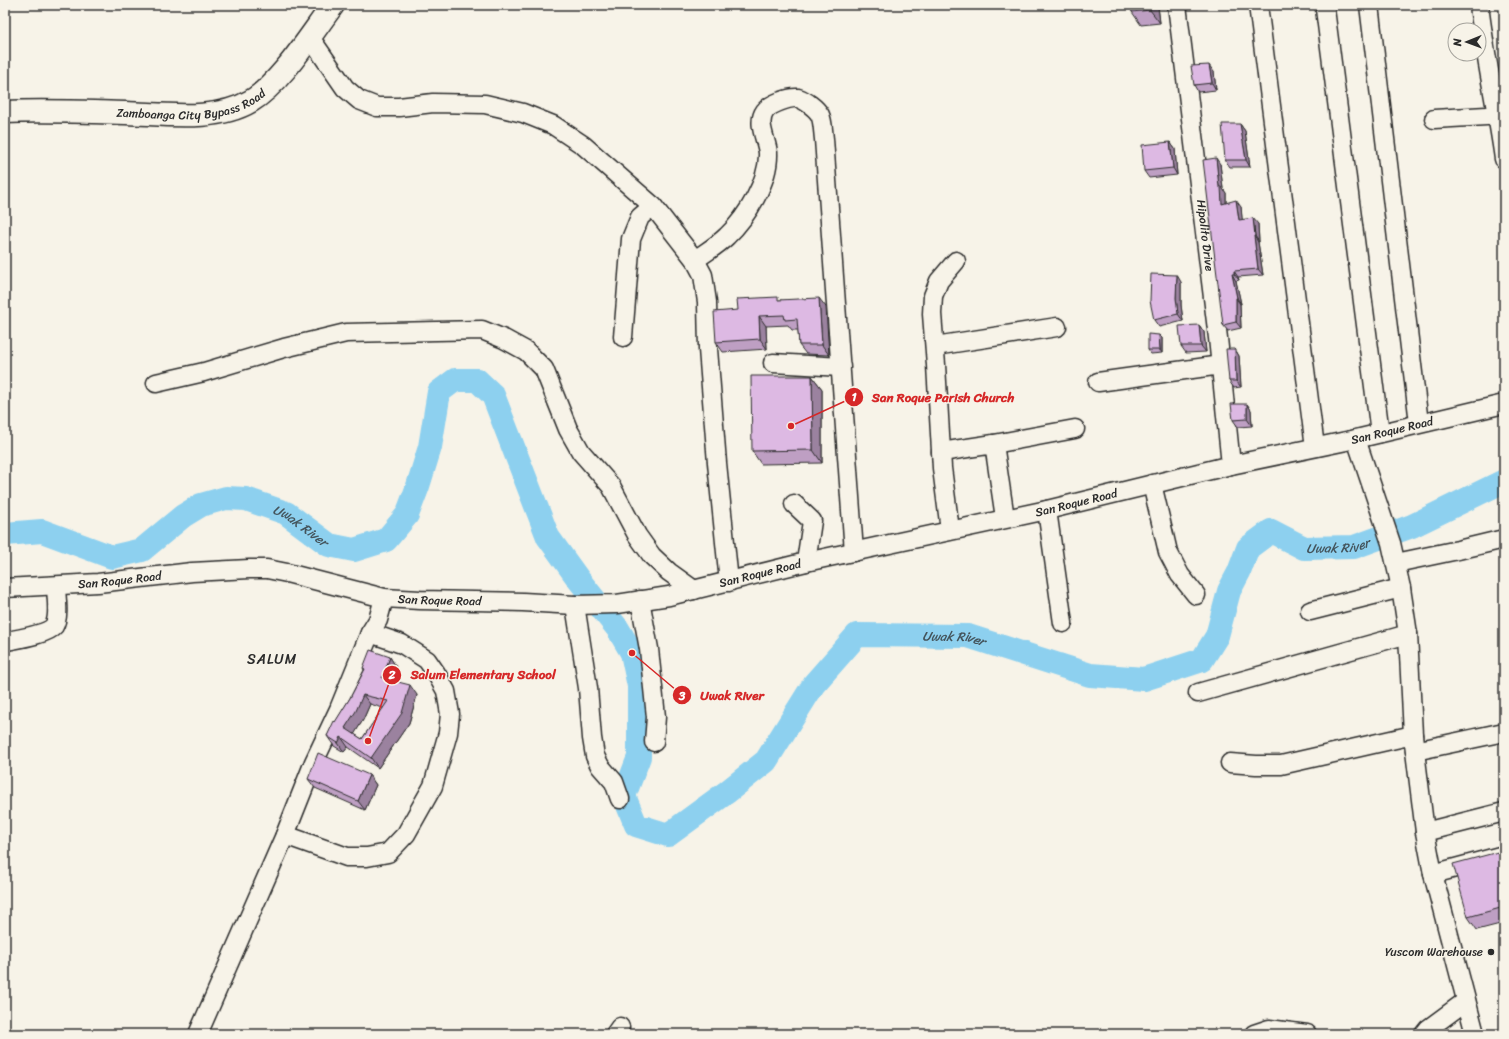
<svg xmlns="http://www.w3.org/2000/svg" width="1509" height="1039" font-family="Sriracha,sans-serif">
<rect width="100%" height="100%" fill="#f7f3e8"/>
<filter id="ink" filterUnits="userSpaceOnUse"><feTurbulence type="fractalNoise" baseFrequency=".025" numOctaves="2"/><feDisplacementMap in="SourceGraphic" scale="8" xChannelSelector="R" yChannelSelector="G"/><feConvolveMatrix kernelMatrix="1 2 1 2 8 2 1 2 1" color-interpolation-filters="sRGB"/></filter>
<g filter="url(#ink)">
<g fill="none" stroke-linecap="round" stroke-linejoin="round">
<path stroke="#8dd0ef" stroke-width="24" id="s1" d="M 5,534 L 42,531 L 112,557 L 142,550 L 183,516 L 201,505 L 226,498 L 246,499 L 286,513 L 329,545 L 354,550 L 386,540 L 407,515 L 418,486 L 430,447 L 439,392 L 455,380 L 477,380 L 493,395 L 548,537 L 579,580 L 618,629 L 632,653 L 639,686 L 639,757 L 624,796 L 636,825 L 668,835 L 727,792 L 766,761 L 814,684 L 857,635 L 968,636 L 1090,675 L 1144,679 L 1202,660 L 1217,636 L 1229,591 L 1239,572 L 1248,548 L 1271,531 L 1304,548 L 1354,547 L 1412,526 L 1504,481"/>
<defs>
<g id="minor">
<path id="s2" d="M 1177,5 L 1218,338 L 1231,465"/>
<path d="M 1258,5 L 1315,447"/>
<path d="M 1369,5 L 1419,423"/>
<path d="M 1479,5 C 1485,57 1497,108 1504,159"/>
<path d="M 1325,9 L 1380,433"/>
<path d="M 309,36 L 345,88 L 359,100 L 377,107 L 399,107 L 433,103 L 485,104 L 523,113 L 553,125 L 583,145 L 653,206 L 695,260 L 703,275 L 707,302 L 708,349 L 717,463 L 729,582"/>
<path d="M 1434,119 L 1504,115"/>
<path d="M 695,260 C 706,252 718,245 727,236 C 747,217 769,181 768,153 C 767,140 756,123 765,111 C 770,104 789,97 798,98 C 805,100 816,108 820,115 C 823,121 823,132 824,139 L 854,552"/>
<path d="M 623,337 L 631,239 L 640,217 L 653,206"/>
<path d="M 935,346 L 1057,327"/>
<path d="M 773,363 L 841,367"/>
<path d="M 1098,382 L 1221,365"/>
<path d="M 156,383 L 204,372 L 284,348 L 346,333 L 482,330 L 504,339 L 526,351 L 544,369 L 568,429 L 581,452 L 611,486 L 637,535 L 652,556 L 669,572 L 694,590"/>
<path d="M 1356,439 L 1391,543 L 1401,588 L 1408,634 L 1413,735 L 1425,832 L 1433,874 L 1475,1034"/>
<path d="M 994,444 L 1005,518"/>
<path d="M 941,452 L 994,444 L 1075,429"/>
<path d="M 1152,484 L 1168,552 L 1180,575 L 1196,595"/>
<path d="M 794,504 L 812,521 L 806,562"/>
<path d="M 1047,510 L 1063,623"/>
<path d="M 950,530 L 942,468 L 936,365 L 932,314 L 933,296 L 939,281 L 956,261"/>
<path d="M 1396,563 L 1458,550 L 1504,539"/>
<path id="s3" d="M 5,588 L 98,583 L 192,572 L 249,569 L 267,569 L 287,573 L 384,598 L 420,600 L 523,602 L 575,605 L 617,604 L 669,596 L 806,562 L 1047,510 L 1231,465 L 1356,439 L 1504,404"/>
<path d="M 640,600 L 649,649 L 656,717 L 654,742"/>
<path d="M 575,605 L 588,688 L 592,738 L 595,756 L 600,766 L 614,782 L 620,799"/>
<path d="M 1310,611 L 1401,588"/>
<path d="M 7,641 C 17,639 48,634 54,626 C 60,616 56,597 56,586"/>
<path d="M 1198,693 L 1408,634"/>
<path d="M 1415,751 L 1504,732"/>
<path d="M 1230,763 L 1256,765 L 1281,765 L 1413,735"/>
<path d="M 1425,832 L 1504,812"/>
<path d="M 285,835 L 347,857 L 367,857 L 388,853 L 406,834 L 433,786 L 448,733 L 450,714 L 446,691 L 436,673 L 427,660 L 402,644 L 370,633"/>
<path d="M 1433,874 L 1504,855"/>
<path d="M 198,1034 L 285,835 L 314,762 L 339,709 L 370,633 L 378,620 L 384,598"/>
<path d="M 615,1034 L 620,1027"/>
<path d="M 1254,1034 L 1269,1029 L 1307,1034"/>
<path d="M 1424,1034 L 1428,1029 L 1466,1001"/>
</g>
<g id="major">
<path id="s4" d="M 5,112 C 45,110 86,112 126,113 C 165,114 216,122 251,101 C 281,83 311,34 333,5"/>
</g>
</defs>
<use href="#minor" stroke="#2b2b2b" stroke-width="21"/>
<use href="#major" stroke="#2b2b2b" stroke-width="25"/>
<use href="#minor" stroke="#f7f3e8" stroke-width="18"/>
<use href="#major" stroke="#f7f3e8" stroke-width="22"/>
</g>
<path fill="#be9fc3" stroke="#2b2b2b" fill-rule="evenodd" d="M 1131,5 L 1157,5 L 1158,6 L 1160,23 L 1141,25 L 1132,12 Z
M 1214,72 L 1216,90 L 1198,92 L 1194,85 Z
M 1240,124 L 1245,131 L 1250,167 L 1230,167 L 1225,160 Z
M 1170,142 L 1175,149 L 1177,175 L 1149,178 L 1144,171 Z
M 1220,164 L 1223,189 L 1226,193 L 1226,203 L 1241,207 L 1242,220 L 1258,224 L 1259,242 L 1258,242 L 1263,275 L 1238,277 L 1239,280 L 1236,281 L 1241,304 L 1240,304 L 1241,328 L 1228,331 L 1223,325 Z
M 1181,282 L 1181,305 L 1183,321 L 1159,327 L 1154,320 Z
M 780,300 L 826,307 L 829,355 L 806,354 L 799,345 L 798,330 L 792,330 L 788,325 L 766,326 L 767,349 L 723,352 L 716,342 L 738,310 Z
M 1199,325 L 1204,332 L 1206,352 L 1186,353 L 1181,346 Z
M 1159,335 L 1162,338 L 1162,353 L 1151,354 L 1148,350 Z
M 1235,349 L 1239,356 L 1241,387 L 1234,388 L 1229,381 Z
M 812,376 L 822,389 L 822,463 L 761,464 L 752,451 Z
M 1247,404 L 1251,410 L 1252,426 L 1238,427 L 1233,420 Z
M 390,657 L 396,667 L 391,680 L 417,695 L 409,723 L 378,768 L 348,747 L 344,752 L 334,746 L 327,736 L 350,698 L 364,670 L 363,668 ZM 370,704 L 383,708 L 362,739 L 354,734 L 363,720 Z
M 369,775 L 376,785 L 365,810 L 315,788 L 308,779 Z
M 1504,847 L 1504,923 L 1477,930 L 1468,917 L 1498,852 Z"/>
<path fill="#9b829f" stroke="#2b2b2b" d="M 1150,5 L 1157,5 L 1158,6 L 1160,23 L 1150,10 Z
M 1209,65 L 1214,72 L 1216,90 L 1212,83 Z
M 1240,124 L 1245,131 L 1250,167 L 1246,160 Z
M 1170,142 L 1175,149 L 1177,175 L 1173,168 Z
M 1216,158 L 1220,164 L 1223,189 L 1226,193 L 1226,210 L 1222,204 L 1219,187 Z
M 1236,200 L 1241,207 L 1243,227 L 1239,220 Z
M 1253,218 L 1258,224 L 1259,242 L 1255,236 Z
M 1254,236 L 1258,242 L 1263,275 L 1258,269 Z
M 1234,271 L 1238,277 L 1239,280 L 1234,274 Z
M 1232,274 L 1236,281 L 1241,304 L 1237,298 Z
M 1177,275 L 1181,282 L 1181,305 L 1183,321 L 1178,314 L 1176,298 Z
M 819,298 L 826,307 L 829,355 L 822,345 Z
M 1236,298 L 1240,304 L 1241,328 L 1236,322 Z
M 759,316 L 766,326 L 767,349 L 760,339 Z
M 1199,325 L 1204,332 L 1206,352 L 1201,346 Z
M 1159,335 L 1162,338 L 1162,353 L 1160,350 Z
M 1235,349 L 1239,356 L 1241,387 L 1236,381 Z
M 812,376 L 822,389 L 822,463 L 813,450 Z
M 1247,404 L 1251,410 L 1252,426 L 1247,419 Z
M 390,657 L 396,667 L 389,687 L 382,678 Z
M 410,685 L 417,695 L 409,723 L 378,768 L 371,758 Z
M 363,695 L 370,704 L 363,720 L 352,738 L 345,728 Z
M 341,737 L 348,747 L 344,752 L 338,743 Z
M 369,775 L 376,785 L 365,810 L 358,801 Z"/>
<path fill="#ddb9e3" stroke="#2b2b2b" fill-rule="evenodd" d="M 1131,5 L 1150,5 L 1150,10 L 1132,12 Z
M 1209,65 L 1212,83 L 1194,85 L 1191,66 Z
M 1222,124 L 1240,124 L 1246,160 L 1225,160 Z
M 1170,142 L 1173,168 L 1144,171 L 1142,145 Z
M 1216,158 L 1219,187 L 1221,187 L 1222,204 L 1236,200 L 1239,220 L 1253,218 L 1255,236 L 1254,236 L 1258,269 L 1234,271 L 1234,274 L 1232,274 L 1237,298 L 1236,298 L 1236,322 L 1223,325 L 1203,160 Z
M 1151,274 L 1177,275 L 1176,298 L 1178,314 L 1154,320 L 1150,301 Z
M 778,297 L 778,300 L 819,298 L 822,345 L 799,345 L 797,319 L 785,320 L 784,315 L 759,316 L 760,339 L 716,342 L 714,312 L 738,310 L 737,299 Z
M 1199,325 L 1201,346 L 1181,346 L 1179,326 Z
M 1148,334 L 1159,335 L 1160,350 L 1148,350 Z
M 1226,349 L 1235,349 L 1236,381 L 1229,381 Z
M 751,376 L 812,376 L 813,450 L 752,451 Z
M 1231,404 L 1247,404 L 1247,419 L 1233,420 Z
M 370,650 L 390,657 L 382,678 L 410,685 L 402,713 L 371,758 L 341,737 L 338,743 L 327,736 L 334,721 L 335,722 L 350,698 L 365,669 L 363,668 ZM 363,695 L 388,701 L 362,739 L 345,728 L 356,711 Z
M 318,753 L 369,775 L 358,801 L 308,779 Z
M 1504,847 L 1504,907 L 1468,917 L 1453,864 L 1498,852 Z"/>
</g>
<circle fill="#2b2b2b" stroke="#f7f3e8" stroke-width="1.5" cx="1491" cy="952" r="4"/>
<g text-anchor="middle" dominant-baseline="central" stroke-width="3" stroke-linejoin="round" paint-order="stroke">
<g font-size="12" fill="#2b2b2b" stroke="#f7f3e8">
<text stroke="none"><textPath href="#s4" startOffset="188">Zamboanga City Bypass Road</textPath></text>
<text stroke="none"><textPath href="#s2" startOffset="232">Hipolito Drive</textPath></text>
<text stroke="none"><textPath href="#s3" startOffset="1411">San Roque Road</textPath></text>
<text stroke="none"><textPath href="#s3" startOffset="1087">San Roque Road</textPath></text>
<text stroke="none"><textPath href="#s3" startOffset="763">San Roque Road</textPath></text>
<text stroke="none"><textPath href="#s3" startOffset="115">San Roque Road</textPath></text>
<text stroke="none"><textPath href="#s3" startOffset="439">San Roque Road</textPath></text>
</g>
<g font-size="12" fill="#2b2b2b" stroke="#f7f3e8" text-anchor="end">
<text x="1483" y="952">Yuscom Warehouse</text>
</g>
<g font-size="13" font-style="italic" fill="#44545c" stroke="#f7f3e8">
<text stroke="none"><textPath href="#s1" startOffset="324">Uwak River</textPath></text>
<text stroke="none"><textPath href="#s1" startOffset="2004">Uwak River</textPath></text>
<text stroke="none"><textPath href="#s1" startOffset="1525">Uwak River</textPath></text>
</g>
<g font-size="14" letter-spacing="1" fill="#2b2b2b" stroke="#f7f3e8">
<text x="272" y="659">SALUM</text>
</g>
</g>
<path fill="none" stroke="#d62828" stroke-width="1.5" d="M791 426L854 397M368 741L392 675M632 653L682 695"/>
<g fill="#d62828" stroke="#f7f3e8" stroke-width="1.5">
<circle cx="791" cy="426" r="4"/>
<circle cx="368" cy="741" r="4"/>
<circle cx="632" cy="653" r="4"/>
<circle cx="854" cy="397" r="10"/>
<circle cx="392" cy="675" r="10"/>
<circle cx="682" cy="695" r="10"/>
</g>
<g font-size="12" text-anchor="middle" font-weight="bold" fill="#fff">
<text x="854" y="401">1</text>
<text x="392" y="679">2</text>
<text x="682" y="700">3</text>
</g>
<g font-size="13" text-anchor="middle" font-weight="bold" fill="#d62828" stroke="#f7f3e8" stroke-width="3" stroke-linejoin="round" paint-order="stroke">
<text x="943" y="402">San Roque Parish Church</text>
<text x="483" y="679">Salum Elementary School</text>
<text x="732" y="700">Uwak River</text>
</g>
<rect width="1509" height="1039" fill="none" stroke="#f7f3e8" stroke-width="20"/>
<rect x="10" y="10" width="1489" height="1019" fill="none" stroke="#2b2b2b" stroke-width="1.5" filter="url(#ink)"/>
<g transform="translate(1467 42) rotate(269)"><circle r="19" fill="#f7f3e8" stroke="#a5a39c"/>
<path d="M0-3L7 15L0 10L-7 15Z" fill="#2b2b2b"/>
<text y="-6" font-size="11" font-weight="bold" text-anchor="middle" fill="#2b2b2b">N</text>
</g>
</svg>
